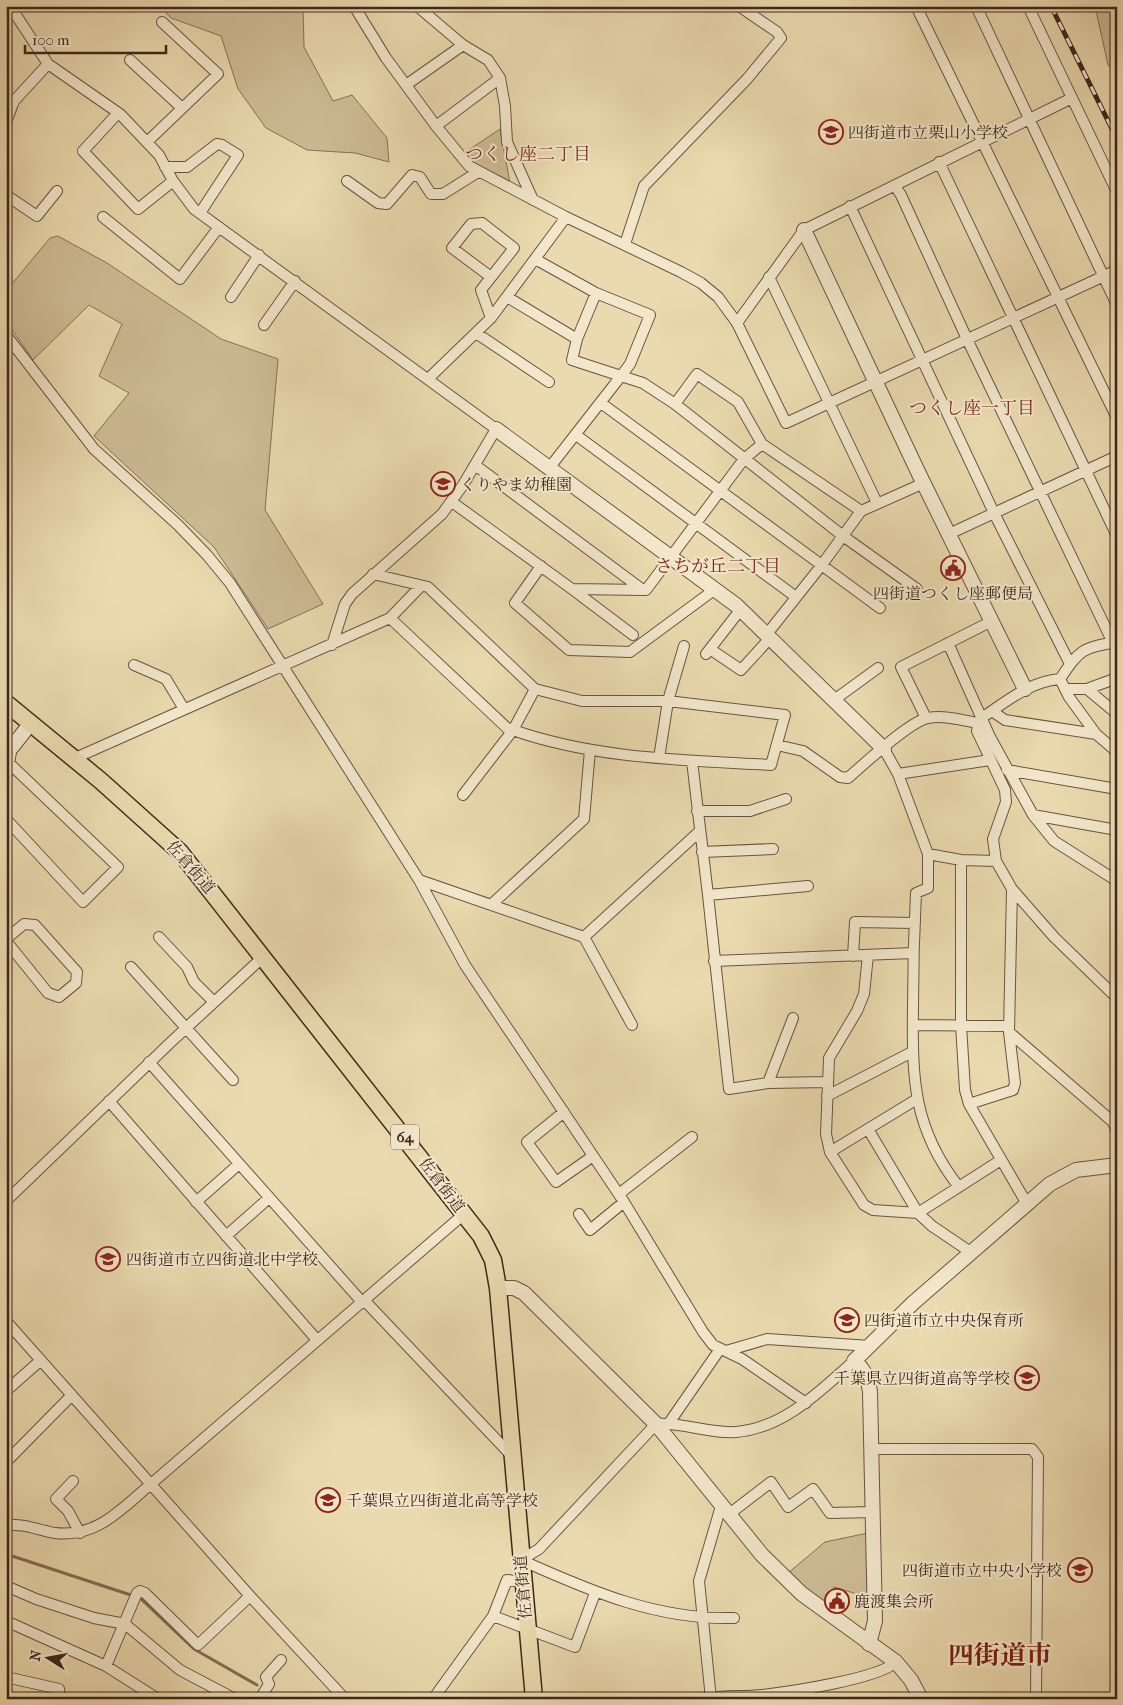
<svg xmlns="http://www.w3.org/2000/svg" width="1123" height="1705" font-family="'IM FELL French Canon','Noto Serif JP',serif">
<rect width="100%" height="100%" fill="#ebdaaf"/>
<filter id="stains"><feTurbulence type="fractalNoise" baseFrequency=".004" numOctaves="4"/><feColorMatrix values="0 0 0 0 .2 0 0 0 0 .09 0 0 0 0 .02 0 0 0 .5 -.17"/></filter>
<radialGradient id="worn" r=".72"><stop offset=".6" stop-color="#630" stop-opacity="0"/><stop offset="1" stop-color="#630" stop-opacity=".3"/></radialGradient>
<path fill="#cebc96" stroke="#867259" d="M 159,6 L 303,6 L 304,47 L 333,101 L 352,95 L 387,138 L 389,162 L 355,153 L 307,150 L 266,128 L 238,89 L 221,36 L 171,18 Z
M 1095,6 L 1117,6 L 1117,74 L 1108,65 Z
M 500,129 L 510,183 L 474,164 L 464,153 Z
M 58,236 L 107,263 L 221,339 L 278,359 L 265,510 L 323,604 L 268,629 L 214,547 L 94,436 L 129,393 L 99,376 L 122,324 L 89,305 L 33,360 L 6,321 L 6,291 L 50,238 Z
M 868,1533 L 873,1599 L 834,1587 L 823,1603 L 788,1573 L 825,1542 Z"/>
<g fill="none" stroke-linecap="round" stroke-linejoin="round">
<path stroke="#826e56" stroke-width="3" d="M 6,1554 L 140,1598 L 194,1649 L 257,1685"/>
<defs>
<path id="minor" d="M 10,6 L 48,64 L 120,114 L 159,155 L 173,181 L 194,209 L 496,429 L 463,485 L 442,514 L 352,594 L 345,604 L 332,645
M 354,6 L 386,58 L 436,126 L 469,166 L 566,217 L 681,272 L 701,283 L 718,297 L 737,323 L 786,423 L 1117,270
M 417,6 L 463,45 L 488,60 L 500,78 L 505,106 L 507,142 L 533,200
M 916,6 L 1117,418
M 976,6 L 1117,305
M 1028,6 L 1117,192
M 130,60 L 182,108
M 406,85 L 463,45
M 118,113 L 83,151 L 138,209 L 173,181
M 6,122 L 14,101 L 48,64
M 436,126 L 500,78
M 147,142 L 218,74 L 162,22
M 939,162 L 1117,536
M 165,167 L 187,167 L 217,144 L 222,145 L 238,155 L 200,213
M 347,181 L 378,203 L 387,204 L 412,175 L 420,177 L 431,194 L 443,194 L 478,172
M 895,186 L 901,195 L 967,339 L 1113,643
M 6,195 L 37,216 L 57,191
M 850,206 L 994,513 L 1070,664
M 103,217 L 180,279 L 219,227
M 625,244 L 644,186 L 747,79 L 781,38 L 777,32 L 739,6
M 535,259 L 596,293 L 650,315 L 630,364 L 621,376 L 572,360 L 577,339 L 596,293
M 769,277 L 877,503
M 231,297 L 259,255
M 507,297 L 577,339
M 491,318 L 481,290 L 514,248 L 482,223 L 471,224 L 452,248 L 491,277
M 737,323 L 804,230 L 1072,98
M 264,325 L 295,281
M 476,333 L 549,382
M 6,335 L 94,449 L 178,525 L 207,555 L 230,583 L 419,880 L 465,965 L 624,1202 L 703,1332 L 713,1345 L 742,1359 L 806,1403
M 429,378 L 491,318 L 566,217
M 601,403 L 880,608
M 675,404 L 697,374 L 738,402 L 762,444 L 861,511
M 576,435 L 796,597
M 475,465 L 643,590
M 550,467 L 621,376 L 643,383 L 675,404 L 843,536 L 917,589
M 452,502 L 572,589 L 646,590 L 744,459 L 762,444
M 949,534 L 1117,456
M 541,566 L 515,603 L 569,650 L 630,652 L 714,590
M 373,574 L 428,587 L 535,689 L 582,701 L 668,701 L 785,715 L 771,765 C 685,760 595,759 513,730 L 507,728 L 390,618
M 572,589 L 633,635
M 767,634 L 821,566 L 861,511 L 924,483
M 948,643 L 990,737 L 1033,815 L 1054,841 L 1117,881
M 710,649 L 741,670 L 771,637
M 706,654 L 741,609
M 134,665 L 166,679 L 184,709
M 1060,679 C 1031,681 1007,701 983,717 L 978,723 L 977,731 L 1005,790 L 1006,802 L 993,839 L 996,861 L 1012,889 L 1054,937 L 1117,998
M 1060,679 L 1069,697 L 1096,734 L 1117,752
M 1060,679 C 1080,649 1082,648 1117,642
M 1066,689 L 1087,689 L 1117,678
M 1087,689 L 1117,714
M 834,700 L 878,668
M 992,711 L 1005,720 L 1096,734
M 926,718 L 901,667 L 992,621
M 777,745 L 803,751 L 840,777 L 848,778 C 864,764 910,721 928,718 C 944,715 962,720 978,723
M 884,749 L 898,774 L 928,854 L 928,888 L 916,893 C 914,931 913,969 913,1007 C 912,1078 913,1129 959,1187
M 659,758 L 668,701 L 684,646
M 73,759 L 390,618 L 421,586
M 692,761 L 708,895 L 808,886
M 1007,770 L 1117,789
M 898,774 L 990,760
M 6,779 L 12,747
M 463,795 L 513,730 L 535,689
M 697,811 L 750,811 L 786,799
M 1033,815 L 1117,830
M 6,819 L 83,902 L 118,867 L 10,764
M 702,852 L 773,849
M 928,854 L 961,860 L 996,861
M 961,860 L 961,1025 L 965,1090 L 969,1104 L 1027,1204
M 419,880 L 584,937 L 700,831
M 708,895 L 729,1089 L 768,1083 L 827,1082
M 492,904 L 584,819 L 590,750
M 159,937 L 187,967 L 194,982 L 214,1002
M 584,937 L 632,1025
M 6,939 L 24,924 L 35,925 L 77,972 L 76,983 L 59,997 L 48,993 L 6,941
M 868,955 L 864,994 L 857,1011 L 829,1058 L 826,1134 L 830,1152 L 864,1205 L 873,1210 L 918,1213 L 1001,1160
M 853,956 L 855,922 L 915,923
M 714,961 L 913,953
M 131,967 L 233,1080
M 913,1025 L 1009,1026
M 1009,1032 L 1113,1122 L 1117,1132
M 149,1062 L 362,1302
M 768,1083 L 793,1018
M 827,1096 L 912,1052
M 109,1101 L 317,1340
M 969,1104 L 1013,1090 L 1015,1083 L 1009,1032 L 1012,889
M 564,1112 L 527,1142 L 556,1182 L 593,1156
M 868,1129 L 918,1213 L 932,1226 L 972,1253
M 830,1152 L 917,1099
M 619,1194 L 692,1137
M 6,1201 L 171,1042 L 263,957
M 196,1202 L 239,1164
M 579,1214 L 590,1230 L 624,1202
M 226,1236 L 269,1198
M 364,1300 L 512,1456
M 6,1321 L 250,1596 L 345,1699
M 726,1351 L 767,1339 L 870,1346
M 6,1391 L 41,1360
M 669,1423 L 720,1349
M 872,1449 L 1032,1449 L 1038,1457 L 1036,1699
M 6,1462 L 72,1395
M 73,1481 L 56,1499 L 68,1511 L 80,1533
M 728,1515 L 771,1482 L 788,1507 L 813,1489 L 830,1513 L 873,1512
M 6,1526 C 22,1522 40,1531 55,1533 C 97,1538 121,1509 151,1484 L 464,1214
M 521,1560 L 539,1549 L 656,1424 C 683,1422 709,1434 736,1432 C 784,1428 820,1391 854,1361
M 521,1560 C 590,1591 657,1620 734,1618
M 6,1586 L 36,1599 L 94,1618 L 125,1624 L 180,1670 L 235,1699
M 493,1616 L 575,1647 L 595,1593
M 6,1621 L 106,1666 L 158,1699
M 106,1666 L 137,1593 L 140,1591 L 145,1593 L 198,1645 L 250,1596
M 6,1677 L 59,1689 L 60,1699
M 260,1699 L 269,1684 L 266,1677 L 281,1660
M 433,1699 L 493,1616 L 507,1580 L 523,1582
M 704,1699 C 723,1695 742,1697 762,1695 C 789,1692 878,1679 896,1662
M 711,1699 L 699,1581 L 721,1506"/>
<path id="tertiary" d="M 804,230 L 919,474 L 1025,689
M 496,429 L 736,605 L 884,749
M 6,746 L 12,747 L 31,723
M 498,1288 L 514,1288 L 524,1293 L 656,1424 L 762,1555 L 802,1594 L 896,1662 L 911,1680 L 921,1699
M 869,1644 L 875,1621 L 870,1392 C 868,1378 865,1370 854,1361 L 913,1303 L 1050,1184 L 1076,1170 L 1117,1165"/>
<path id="primary" d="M 6,703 L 101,781 L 180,852 L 481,1236 L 493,1260 L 498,1288 L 534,1699"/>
</defs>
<use href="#minor" stroke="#695441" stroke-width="12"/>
<use href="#tertiary" stroke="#695441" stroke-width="16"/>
<use href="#primary" stroke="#3e271c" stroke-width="19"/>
<use href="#minor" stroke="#f2e7cb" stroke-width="10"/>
<use href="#tertiary" stroke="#f2e7cb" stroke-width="14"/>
<use href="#primary" stroke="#ebdaaf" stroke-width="16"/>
<defs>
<path id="rail" d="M 1051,6 L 1117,139"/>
</defs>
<use href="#rail" stroke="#3e271c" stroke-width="5"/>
<use href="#rail" stroke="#f2e7cb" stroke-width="3" stroke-dasharray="9" stroke-linecap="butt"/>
</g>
<defs>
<symbol id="school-ring" viewBox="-11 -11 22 22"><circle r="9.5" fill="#f2e7cb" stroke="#8f2418" stroke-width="1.5"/><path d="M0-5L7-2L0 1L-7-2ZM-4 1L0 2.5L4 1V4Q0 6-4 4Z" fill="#8f2418"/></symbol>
<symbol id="civic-ring" viewBox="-11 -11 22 22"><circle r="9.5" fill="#f2e7cb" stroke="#8f2418" stroke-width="1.5"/><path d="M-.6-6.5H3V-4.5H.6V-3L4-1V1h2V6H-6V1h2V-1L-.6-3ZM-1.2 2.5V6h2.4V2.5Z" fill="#8f2418"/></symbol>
</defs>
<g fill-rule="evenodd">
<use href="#school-ring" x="817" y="118" width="28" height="28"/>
<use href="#school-ring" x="429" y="470" width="28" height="28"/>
<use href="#civic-ring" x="939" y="554" width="28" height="28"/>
<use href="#school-ring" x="94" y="1245" width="28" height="28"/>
<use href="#school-ring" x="833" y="1306" width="28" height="28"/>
<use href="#school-ring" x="1013" y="1364" width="28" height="28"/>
<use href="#school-ring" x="314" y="1486" width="28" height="28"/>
<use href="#school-ring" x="1066" y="1556" width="28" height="28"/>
<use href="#civic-ring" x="823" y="1587" width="28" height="28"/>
</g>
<g text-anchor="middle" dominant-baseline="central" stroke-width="4" stroke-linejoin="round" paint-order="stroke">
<rect fill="#f2e7cb" stroke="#746150" stroke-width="1" x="391" y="1124.5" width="28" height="25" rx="4"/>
<g font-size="15" font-weight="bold" fill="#3e271c">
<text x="405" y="1137">64</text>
</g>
<g font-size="16" fill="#3e271c" stroke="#f2e7cb" text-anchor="start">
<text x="848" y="132">四街道市立栗山小学校</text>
<text x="460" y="484">くりやま幼稚園</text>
<text x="953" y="593" text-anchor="middle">四街道つくし座郵便局</text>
<text x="126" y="1259">四街道市立四街道北中学校</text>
<text x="864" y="1320">四街道市立中央保育所</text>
<text x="1010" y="1378" text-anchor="end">千葉県立四街道高等学校</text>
<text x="346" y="1500">千葉県立四街道北高等学校</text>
<text x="1062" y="1570" text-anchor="end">四街道市立中央小学校</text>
<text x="854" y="1601">鹿渡集会所</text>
</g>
<g font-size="16" fill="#3e271c" stroke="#f2e7cb">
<text transform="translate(191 867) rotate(49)">佐倉街道</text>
<text transform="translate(442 1185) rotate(53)">佐倉街道</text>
<text transform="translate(523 1587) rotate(-95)">佐倉街道</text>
</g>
<g font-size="18" fill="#7a1f14" stroke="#f2e7cb">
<text x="528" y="154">つくし座二丁目</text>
<text x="972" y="408">つくし座一丁目</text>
<text x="718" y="566">さちが丘二丁目</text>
</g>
<g font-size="26" font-weight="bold" fill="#7a1f14" stroke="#f2e7cb">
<text x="1000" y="1655">四街道市</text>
</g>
</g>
<rect width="1123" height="1705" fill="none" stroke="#ebdaaf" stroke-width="25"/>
<rect x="8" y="8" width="1108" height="1690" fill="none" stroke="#3e271c" stroke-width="2.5"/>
<rect x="12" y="12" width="1098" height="1680" fill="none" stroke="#3e271c"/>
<g transform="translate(48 1658) rotate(281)" stroke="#f2e7cb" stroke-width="4" paint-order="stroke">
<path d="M0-4L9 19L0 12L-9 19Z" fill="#3e271c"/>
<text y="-8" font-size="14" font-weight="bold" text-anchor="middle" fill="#3e271c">N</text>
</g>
<path d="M25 45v8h141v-8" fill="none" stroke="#3e271c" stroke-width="2.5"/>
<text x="32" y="45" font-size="15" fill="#3e271c" stroke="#f2e7cb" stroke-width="4" paint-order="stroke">100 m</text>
<rect width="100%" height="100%" filter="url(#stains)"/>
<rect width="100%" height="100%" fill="url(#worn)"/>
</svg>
